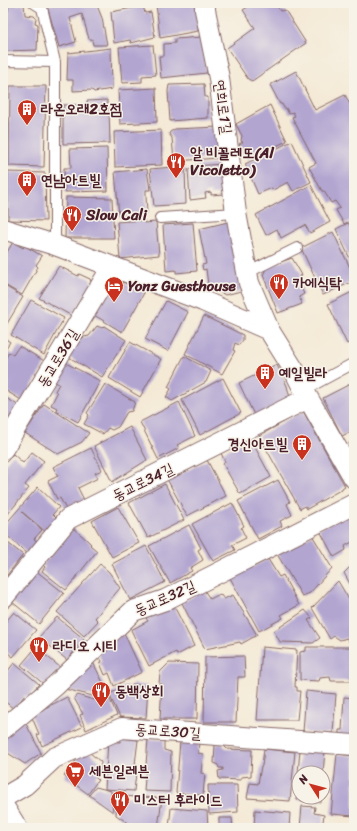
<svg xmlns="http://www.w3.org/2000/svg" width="357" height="831" font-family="Sriracha,'Poor Story',sans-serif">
<rect width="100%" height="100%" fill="#f7f3e8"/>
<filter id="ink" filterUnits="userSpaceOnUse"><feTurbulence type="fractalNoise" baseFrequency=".025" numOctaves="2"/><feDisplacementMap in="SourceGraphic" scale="8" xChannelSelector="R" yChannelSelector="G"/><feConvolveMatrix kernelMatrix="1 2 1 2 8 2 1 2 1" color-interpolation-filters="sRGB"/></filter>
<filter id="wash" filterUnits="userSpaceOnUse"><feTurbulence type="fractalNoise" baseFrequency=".012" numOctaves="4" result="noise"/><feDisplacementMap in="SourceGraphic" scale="16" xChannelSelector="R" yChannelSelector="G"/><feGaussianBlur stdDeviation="0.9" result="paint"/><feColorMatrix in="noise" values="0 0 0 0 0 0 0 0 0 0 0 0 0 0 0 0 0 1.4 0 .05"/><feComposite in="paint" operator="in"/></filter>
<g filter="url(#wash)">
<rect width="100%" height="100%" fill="#f4e9d5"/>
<g id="blocks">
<path fill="#b2a6d1" d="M 55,3 L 96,3 L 102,18 L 107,45 L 93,45 L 92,39 L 89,39 L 82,14 L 70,18 L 76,42 L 59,47 L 47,6 Z
M 161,3 L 198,3 L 198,31 L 160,38 L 156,4 Z
M 254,3 L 275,3 L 280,11 L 285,10 L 306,43 L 252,81 L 248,79 L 227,48 L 255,28 L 243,10 Z
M 24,4 L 25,15 L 34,16 L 36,18 L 35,23 L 38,24 L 37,50 L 5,51 L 6,12 L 8,11 L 9,5 Z
M 143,6 L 145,13 L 151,12 L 155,37 L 131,43 L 130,40 L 114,43 L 111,12 Z
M 202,37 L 207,73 L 161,78 L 159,56 L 164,56 L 164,44 L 175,43 L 175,39 Z
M 153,45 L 156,75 L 142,76 L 142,82 L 122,83 L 119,47 Z
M 111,48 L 112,89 L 94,92 L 92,90 L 73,91 L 73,80 L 67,80 L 68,53 Z
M 296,71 L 315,110 L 345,95 L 352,108 L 351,109 L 354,116 L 354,219 L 344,224 L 336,210 L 340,208 L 335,201 L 331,203 L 324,191 L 322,191 L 309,167 L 316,163 L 292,117 L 295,116 L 293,112 L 289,114 L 286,108 L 284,108 L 282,104 L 280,104 L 270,85 Z
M 204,84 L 205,97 L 208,97 L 208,118 L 170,121 L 168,91 L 169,85 Z
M 10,86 L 46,86 L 44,167 L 9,166 Z
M 156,88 L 157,122 L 120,124 L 118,90 Z
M 107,100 L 107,109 L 109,109 L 110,143 L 63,144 L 63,105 L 87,105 L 87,101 Z
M 270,105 L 287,141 L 248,159 L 239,144 L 243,142 L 241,141 L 242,136 L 236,124 Z
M 218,127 L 220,158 L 174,161 L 172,138 L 169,134 L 170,132 L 175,129 Z
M 161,130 L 162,165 L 115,167 L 114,132 Z
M 292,141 L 311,182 L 293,191 L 288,182 L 273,190 L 272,188 L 258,194 L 245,164 Z
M 107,148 L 108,191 L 65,192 L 64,168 L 71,168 L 70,149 Z
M 222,164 L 224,194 L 211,195 L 211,192 L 205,193 L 206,198 L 190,200 L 188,169 L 195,169 L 195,166 Z
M 185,166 L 186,204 L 154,206 L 150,169 Z
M 147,169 L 150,190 L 146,190 L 146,196 L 147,213 L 119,216 L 115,172 Z
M 8,172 L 45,173 L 46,221 L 8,220 Z
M 311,185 L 330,222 L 310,233 L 305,225 L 281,238 L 277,229 L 266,235 L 256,215 Z
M 66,197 L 112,198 L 114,238 L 65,238 Z
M 144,220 L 144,223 L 156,222 L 159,255 L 120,259 L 117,222 Z
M 228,222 L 241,291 L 225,295 L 208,285 L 206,269 L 203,270 L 202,265 L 206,264 L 199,229 Z
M 193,223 L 197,271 L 176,273 L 176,270 L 166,271 L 163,225 Z
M 348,223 L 352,228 L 354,227 L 354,263 L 352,263 L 336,229 Z
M 333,232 L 354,276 L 354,281 L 323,295 L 301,248 Z
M 13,242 L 23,248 L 25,246 L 42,256 L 36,265 L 38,267 L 22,295 L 3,284 L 3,259 Z
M 292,258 L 302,275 L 300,276 L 303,284 L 300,285 L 304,294 L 299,297 L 302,304 L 278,313 L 263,275 L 267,267 Z
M 59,266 L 78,276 L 79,274 L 90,279 L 92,284 L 72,316 L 39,298 Z
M 112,282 L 118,282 L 122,284 L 123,282 L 144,293 L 122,332 L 94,315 Z
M 3,285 L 23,297 L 5,327 L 3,326 Z
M 354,291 L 354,340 L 347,344 L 328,304 Z
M 31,300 L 64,318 L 44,355 L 11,335 Z
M 166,301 L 188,312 L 168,351 L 145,339 Z
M 204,316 L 243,335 L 243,340 L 239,345 L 235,343 L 233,350 L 235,351 L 222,374 L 185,354 Z
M 97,326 L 102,328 L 104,326 L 126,340 L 102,377 L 67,356 L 78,337 L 81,339 L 84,337 L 89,336 Z
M 3,337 L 10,342 L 3,352 Z
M 130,342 L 161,359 L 140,397 L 109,378 Z
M 19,346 L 46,362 L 23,401 L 3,389 L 3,363 L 9,352 L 13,355 Z
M 184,356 L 211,371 L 206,382 L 172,401 L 166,397 L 171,389 L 168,387 Z
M 64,362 L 100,381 L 78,422 L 56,410 L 57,408 L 51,405 L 57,393 L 55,391 L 59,384 L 53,381 Z
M 277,365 L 287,386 L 290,398 L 255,417 L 239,383 Z
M 223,378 L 241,413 L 200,435 L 182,400 Z
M 354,382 L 354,430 L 342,436 L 323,398 Z
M 105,384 L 135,402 L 132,411 L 127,412 L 118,427 L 112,430 L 108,428 L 103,434 L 84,424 L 89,415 L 87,413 Z
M 3,396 L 21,407 L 6,431 L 3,429 Z
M 179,402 L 195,436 L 177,445 L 179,448 L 158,459 L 140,422 Z
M 44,404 L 89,433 L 82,442 L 58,454 L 25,433 Z
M 303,411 L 345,486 L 342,488 L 342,489 L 307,509 L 305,506 L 300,509 L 259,436 Z
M 130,427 L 147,460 L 112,482 L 94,446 Z
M 250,438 L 271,477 L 240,494 L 223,464 L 225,462 L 221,453 Z
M 354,441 L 354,455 L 349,443 Z
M 91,448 L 102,470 L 95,473 L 98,478 L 78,488 L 85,502 L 67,511 L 60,498 L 57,499 L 48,481 L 58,476 L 53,467 Z
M 32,452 L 44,461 L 25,485 L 29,488 L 3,520 L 3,466 L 13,454 L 23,463 Z
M 207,460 L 226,496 L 187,516 L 167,479 L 176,475 L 177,476 Z
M 278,480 L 290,502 L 287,504 L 292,515 L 280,521 L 282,526 L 258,539 L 238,501 Z
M 165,484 L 184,520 L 148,538 L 129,503 Z
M 38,487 L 59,507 L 53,514 L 58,519 L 46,532 L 22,512 L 42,530 L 34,539 L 39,543 L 29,555 L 3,532 L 3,527 Z
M 232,503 L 244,526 L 241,528 L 246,538 L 232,545 L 235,550 L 213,561 L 192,524 Z
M 118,507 L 139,543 L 112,557 L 92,521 Z
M 354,512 L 354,541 L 345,546 L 346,550 L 334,557 L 319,529 Z
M 189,525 L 201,548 L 198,550 L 203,560 L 190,568 L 192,571 L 170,583 L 149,546 Z
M 73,528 L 87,540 L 91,544 L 90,545 L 97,551 L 66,590 L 42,571 L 45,567 L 43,565 Z
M 312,535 L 332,568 L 310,593 L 302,596 L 277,554 Z
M 3,539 L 23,555 L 3,580 Z
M 146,546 L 165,582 L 130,600 L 112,564 Z
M 268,559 L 279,577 L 283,575 L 299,605 L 281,615 L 283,618 L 259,631 L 229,576 L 247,566 L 249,569 Z
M 354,563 L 354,591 L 344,573 Z
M 100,564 L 109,572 L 120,588 L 95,618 L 98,621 L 84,636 L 57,612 Z
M 35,570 L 64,593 L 39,624 L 11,601 Z
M 338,581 L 354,608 L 354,639 L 349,642 L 347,638 L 340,640 L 334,636 L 330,639 L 312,608 Z
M 204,590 L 210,599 L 220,594 L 224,599 L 233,595 L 257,635 L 241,644 L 240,642 L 205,649 L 182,603 Z
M 173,604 L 194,646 L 177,655 L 176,652 L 149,666 L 131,630 L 148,621 L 146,618 Z
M 305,610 L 312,618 L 308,620 L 320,638 L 313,643 L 280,642 L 274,631 Z
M 14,612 L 36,630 L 13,657 L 3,649 L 3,625 Z
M 57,617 L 84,639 L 67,660 L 39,637 Z
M 124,633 L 142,672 L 114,686 L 109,673 L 105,675 L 100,663 L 102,662 L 98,652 Z
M 39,644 L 46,650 L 43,653 L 61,668 L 46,686 L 21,665 Z
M 262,647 L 297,650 L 295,687 L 297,687 L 297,691 L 300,691 L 297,720 L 257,720 Z
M 306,647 L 354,647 L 354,681 L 331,681 L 330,677 L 320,678 L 319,681 L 300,680 L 300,652 L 306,651 Z
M 3,653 L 8,657 L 3,664 Z
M 244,656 L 245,677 L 238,677 L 236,722 L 204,722 L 205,657 Z
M 92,660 L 106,689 L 93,696 L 65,689 Z
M 14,663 L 39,684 L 28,697 L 25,695 L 14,709 L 3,700 L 3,671 L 7,672 Z
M 169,663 L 198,664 L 197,719 L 160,719 L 162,684 L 159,684 L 160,672 Z
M 132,684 L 148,686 L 146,718 L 120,717 L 109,694 L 126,686 L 132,687 Z
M 306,691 L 336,694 L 333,733 L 326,733 L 326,734 L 303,732 Z
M 107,693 L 117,715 L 86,730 L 80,715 L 83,714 L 74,698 L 78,695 L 93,700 Z
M 67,697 L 82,727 L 42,746 L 37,735 L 39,734 L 31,715 Z
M 344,697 L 354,698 L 354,737 L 339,736 L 339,730 L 342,730 Z
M 23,718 L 41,753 L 25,764 L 3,750 L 3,730 Z
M 121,738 L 138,740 L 135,764 L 137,764 L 134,791 L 105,789 L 108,741 L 120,742 Z
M 148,739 L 164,740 L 164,750 L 171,752 L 170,792 L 144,791 Z
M 180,741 L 199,743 L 198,753 L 203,754 L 201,773 L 205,774 L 203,795 L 176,793 Z
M 221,743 L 227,749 L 252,750 L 251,776 L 241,777 L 241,780 L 219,779 L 218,771 L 223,770 L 223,768 L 219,768 L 218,765 L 214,763 L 215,745 Z
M 85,749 L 101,762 L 100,772 L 95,777 L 98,780 L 88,794 L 64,776 Z
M 264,749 L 295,752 L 290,801 L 247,798 L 250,783 L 258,784 L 261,766 L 262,766 Z
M 300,750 L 325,751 L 323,773 L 298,773 Z
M 337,754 L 354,756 L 354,816 L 331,814 Z
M 298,780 L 299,797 L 321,797 L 321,802 L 297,800 Z
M 208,785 L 237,785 L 238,812 L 209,814 Z
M 96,787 L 111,791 L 113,812 L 89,795 Z
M 117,796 L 162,798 L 158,828 L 135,828 L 116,815 Z
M 302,806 L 315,807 L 314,813 L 324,815 L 322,828 L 300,828 Z
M 171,808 L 207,811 L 208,828 L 169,828 Z
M 255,810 L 290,813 L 289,828 L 254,828 Z
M 219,818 L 232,818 L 233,828 L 219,828 Z"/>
</g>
</g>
<g filter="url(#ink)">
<use href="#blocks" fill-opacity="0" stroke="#866666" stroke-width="1"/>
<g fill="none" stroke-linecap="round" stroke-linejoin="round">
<defs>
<path id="lane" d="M 34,3 L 42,8 L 55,62 L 55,245
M 3,61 L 55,62
M 160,218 L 236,213
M 247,273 L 297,248
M 304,390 L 354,363"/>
<path id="street" d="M 205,3 L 205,10 L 219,78 L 236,213 L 249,283 L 269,330 L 294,370 L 308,398 L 354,478
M 3,229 L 55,245 L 203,301 L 269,330
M 3,449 L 112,267
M 3,598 L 68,519 L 308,398
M 3,729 L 55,686 L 133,611 L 165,600 L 354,504
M 3,798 L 25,785 L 54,758 L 122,728 L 354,745"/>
<path id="secondary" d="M 3,807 L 16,828"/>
</defs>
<use href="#lane" stroke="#866666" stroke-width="12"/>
<use href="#street" stroke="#866666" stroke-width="22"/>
<use href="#secondary" stroke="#866666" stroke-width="24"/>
<use href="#lane" stroke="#fff" stroke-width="10"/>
<use href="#street" stroke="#fff" stroke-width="20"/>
<use href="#secondary" stroke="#fff" stroke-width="22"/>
</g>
</g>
<defs>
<symbol id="building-pin" viewBox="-11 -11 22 30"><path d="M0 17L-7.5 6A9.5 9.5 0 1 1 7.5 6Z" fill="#c8321e" stroke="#f7f3e8"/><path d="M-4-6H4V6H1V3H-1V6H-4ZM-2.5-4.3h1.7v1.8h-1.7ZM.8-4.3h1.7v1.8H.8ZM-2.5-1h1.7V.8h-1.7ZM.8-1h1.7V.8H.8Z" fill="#fff"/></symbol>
<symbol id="restaurant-pin" viewBox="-11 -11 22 30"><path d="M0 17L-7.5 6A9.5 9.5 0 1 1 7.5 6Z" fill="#c8321e" stroke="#f7f3e8"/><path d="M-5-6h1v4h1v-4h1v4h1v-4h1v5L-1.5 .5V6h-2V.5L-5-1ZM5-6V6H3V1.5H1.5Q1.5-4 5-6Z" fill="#fff"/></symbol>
<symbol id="hotel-pin" viewBox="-11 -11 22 30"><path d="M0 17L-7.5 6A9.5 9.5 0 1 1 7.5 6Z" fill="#c8321e" stroke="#f7f3e8"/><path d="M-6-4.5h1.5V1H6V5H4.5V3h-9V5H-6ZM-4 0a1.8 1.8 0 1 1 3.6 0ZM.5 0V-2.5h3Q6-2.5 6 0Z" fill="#fff"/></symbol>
<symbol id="supermarket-pin" viewBox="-11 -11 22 30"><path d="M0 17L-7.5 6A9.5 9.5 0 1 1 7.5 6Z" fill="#c8321e" stroke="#f7f3e8"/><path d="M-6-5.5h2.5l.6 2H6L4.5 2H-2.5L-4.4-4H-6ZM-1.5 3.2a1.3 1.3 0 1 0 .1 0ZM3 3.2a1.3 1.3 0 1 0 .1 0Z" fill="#fff"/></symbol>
</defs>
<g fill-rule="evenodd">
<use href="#building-pin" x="16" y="98" width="22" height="30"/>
<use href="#restaurant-pin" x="165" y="151" width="22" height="30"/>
<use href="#building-pin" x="16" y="169" width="22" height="30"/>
<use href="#restaurant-pin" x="61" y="204" width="22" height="30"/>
<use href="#restaurant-pin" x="268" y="272" width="22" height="30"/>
<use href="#hotel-pin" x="103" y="275" width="22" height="30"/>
<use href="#building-pin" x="254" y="362" width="22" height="30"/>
<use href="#building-pin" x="291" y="433" width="22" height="30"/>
<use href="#restaurant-pin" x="28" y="635" width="22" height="30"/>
<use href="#restaurant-pin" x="90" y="680" width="22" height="30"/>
<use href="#supermarket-pin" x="64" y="760" width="22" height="30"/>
<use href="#restaurant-pin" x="109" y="789" width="22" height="30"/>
</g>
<g text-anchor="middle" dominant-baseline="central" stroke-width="3" stroke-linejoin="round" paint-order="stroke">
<g font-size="15" fill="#4a1f2b" stroke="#f7f3e8">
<text transform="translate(223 107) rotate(82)">연희로1길</text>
<text transform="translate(58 358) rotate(-59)">동교로36길</text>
<text transform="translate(143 482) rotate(-26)">동교로34길</text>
<text transform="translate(165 598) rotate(-24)">동교로32길</text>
<text transform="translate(168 731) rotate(4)">동교로30길</text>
</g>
<g font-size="15" font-weight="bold" fill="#4a1f2b" stroke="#f7f3e8" text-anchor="start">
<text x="41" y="109">라온오래2호점</text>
<text x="190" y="153">알 비꼴레또(Al<tspan x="190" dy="17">Vicoletto)</tspan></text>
<text x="41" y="180">연남아트빌</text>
<text x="86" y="215">Slow Cali</text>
<text x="293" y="283">카에식탁</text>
<text x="128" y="286">Yonz Guesthouse</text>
<text x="279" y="373">예일빌라</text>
<text x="288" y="444" text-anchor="end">경신아트빌</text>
<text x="53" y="646">라디오 시티</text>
<text x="115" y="691">동백상회</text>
<text x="89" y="771">세븐일레븐</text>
<text x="134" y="800">미스터 후라이드</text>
</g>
</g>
<rect width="357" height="831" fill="none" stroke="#f7f3e8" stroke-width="16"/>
<g transform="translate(311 785) rotate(306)"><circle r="19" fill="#f7f3e8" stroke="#b29e9c"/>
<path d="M0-3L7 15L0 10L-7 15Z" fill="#c8321e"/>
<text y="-6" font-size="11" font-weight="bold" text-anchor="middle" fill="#4a1f2b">N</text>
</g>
</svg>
